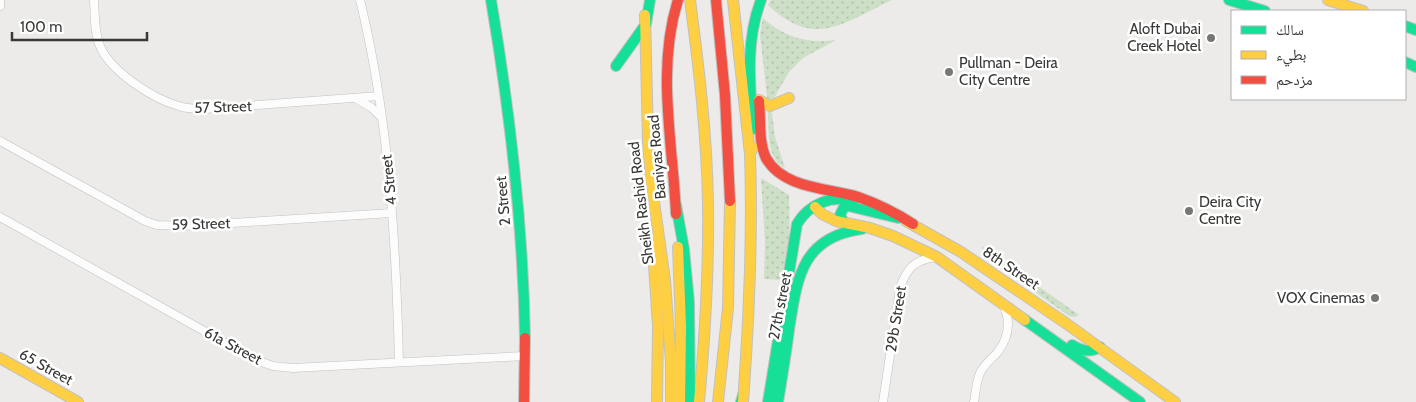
<svg xmlns="http://www.w3.org/2000/svg" width="1416" height="402" font-family="Cabin,'Noto Naskh Arabic',sans-serif">
<defs>
<pattern id="green-dots" width="8" height="8" patternUnits="userSpaceOnUse" patternTransform="scale(1.25)"><rect width="8" height="8" fill="#cedfc7"/><path d="M2 2h.1M6 6h.1" fill="none" stroke="#b2c0ac" stroke-width="1.8" stroke-linecap="round"/></pattern>
</defs>
<rect width="100%" height="100%" fill="#ecebe9"/>
<path fill="url(#green-dots)" d="M 771,0 L 892,0 C 845,22 815,50 768,5 Z
M 763,18 C 784,37 808,44 836,40 L 803,58 L 789,72 L 774,98 L 769,101 L 767,97 L 760,34 Z
M 768,111 L 772,113 L 775,137 L 785,168 C 766,158 769,130 768,111 Z
M 761,178 L 789,195 C 790,224 790,251 783,280 L 764,279 L 765,242 Z
M 982,246 L 1079,315 L 1075,317 L 1069,316 L 987,258 L 983,253 Z"/>
<g fill="none" stroke-linecap="round" stroke-linejoin="round">
<defs>
<path id="street" d="M 94,0 C 95,15 94,32 100,46 C 110,71 153,99 179,106 C 187,109 196,109 205,109 L 379,96
M 360,0 C 389,118 396,241 399,362
M 0,6 L 0,0
M 357,99 L 372,108 L 381,117
M 0,141 L 145,221 L 157,225 L 184,226 L 392,213
M 0,217 L 256,360 L 273,366 L 293,368 L 525,356
M 883,402 L 900,288 C 907,267 915,260 936,257
M 974,402 C 976,392 976,380 981,371 C 985,364 991,359 997,353 C 1009,338 1011,321 1003,304"/>
<path id="fast" d="M 491,0 C 510,112 523,224 525,338
M 1229,0 L 1265,11
M 646,24 L 650,0
M 1405,26 L 1416,30
M 1405,62 L 1416,67
M 616,66 L 646,24
M 753,129 C 750,85 745,42 761,0
M 676,205 L 684,249 L 689,302 L 690,402
M 844,223 L 840,215 L 844,207 L 848,206 L 898,218
M 1025,320 L 1140,402
M 1072,345 C 1082,351 1090,353 1100,347
M 741,402 L 743,395
M 768,402 L 797,224 C 809,204 831,195 853,201
M 778,402 C 782,378 786,354 789,330 C 797,279 801,237 862,229"/>
<path id="slow" d="M 690,0 C 699,68 707,136 708,204 C 709,270 705,336 699,402
M 733,0 L 750,154
M 1328,0 L 1363,11
M 645,15 L 648,141 L 651,180 L 665,280 L 671,363 L 671,402
M 759,100 L 770,106 L 789,98
M 815,207 L 822,214 L 836,221 L 870,228 L 893,236 L 937,257 L 1025,320
M 906,221 L 961,252 L 1067,324 L 1175,402
M 655,240 L 654,265 L 658,326 L 657,402
M 678,247 L 681,327 L 680,402
M 0,358 L 78,402
M 718,402 L 728,308 L 730,201
M 743,402 C 749,319 753,237 750,154 L 753,147"/>
<path id="jam" d="M 716,0 L 725,95 L 730,201
M 759,101 C 761,119 758,141 766,158 C 783,189 829,188 858,197 C 878,204 896,213 913,224
M 676,214 C 673,143 656,70 678,0
M 524,402 L 525,338"/>
</defs>
<use href="#street" stroke="#c2c1bf" stroke-width="9"/>
<use href="#fast" stroke="#c2c1bf" stroke-width="12"/>
<use href="#slow" stroke="#c2c1bf" stroke-width="12"/>
<use href="#jam" stroke="#c2c1bf" stroke-width="12"/>
<use href="#street" stroke="#fcfcfc" stroke-width="8"/>
<use href="#fast" stroke="#16e098" stroke-width="10"/>
<use href="#slow" stroke="#ffcf43" stroke-width="10"/>
<use href="#jam" stroke="#f24e42" stroke-width="10"/>
</g>
<g fill="#777775" stroke="#fff" stroke-width="2">
<circle cx="1211" cy="38" r="5"/>
<circle cx="949" cy="72" r="5"/>
<circle cx="1189" cy="211" r="5"/>
<circle cx="1375" cy="298" r="5"/>
</g>
<g text-anchor="middle" dominant-baseline="central" stroke-width="5" stroke-linejoin="round" paint-order="stroke">
<g font-size="15" fill="#383836" stroke="#fff" text-anchor="end">
<text x="1201" y="29">Aloft Dubai<tspan x="1201" dy="17">Creek Hotel</tspan></text>
<text x="959" y="63" text-anchor="start">Pullman - Deira<tspan x="959" dy="17">City Centre</tspan></text>
<text x="1199" y="202" text-anchor="start">Deira City<tspan x="1199" dy="17">Centre</tspan></text>
<text x="1365" y="298">VOX Cinemas</text>
</g>
<g font-size="15" fill="#383836" stroke="#fff">
<text transform="translate(223 107) rotate(-2)">57 Street</text>
<text transform="translate(657 157) rotate(-95)">Baniyas Road</text>
<text transform="translate(389 180) rotate(-96)">4 Street</text>
<text transform="translate(503 201) rotate(-95)">2 Street</text>
<text transform="translate(641 203) rotate(-97)">Sheikh Rashid Road</text>
<text transform="translate(201 224) rotate(-2)">59 Street</text>
<text transform="translate(1011 268) rotate(34)">8th Street</text>
<text transform="translate(780 306) rotate(-79)">27th street</text>
<text transform="translate(896 319) rotate(-81)">29b Street</text>
<text transform="translate(233 346) rotate(28)">61a Street</text>
<text transform="translate(46 367) rotate(29)">65 Street</text>
</g>
</g>
<rect x="1231" y="10" width="175" height="90" fill="#ffffff" stroke="#afafaf"/>
<rect x="1241" y="26" width="25" height="8" fill="#16e098" stroke="#afafaf"/>
<text x="1276" y="35" font-size="15" fill="#383836">سالك</text>
<rect x="1241" y="51" width="25" height="8" fill="#ffcf43" stroke="#afafaf"/>
<text x="1276" y="60" font-size="15" fill="#383836">بطيء</text>
<rect x="1241" y="76" width="25" height="8" fill="#f24e42" stroke="#afafaf"/>
<text x="1276" y="85" font-size="15" fill="#383836">مزدحم</text>
<path d="M12 32v8h135v-8" fill="none" stroke="#383836" stroke-width="2.5"/>
<text x="20" y="32" font-size="15" fill="#383836" stroke="#ffffff" stroke-width="4" paint-order="stroke">100 m</text>
</svg>
